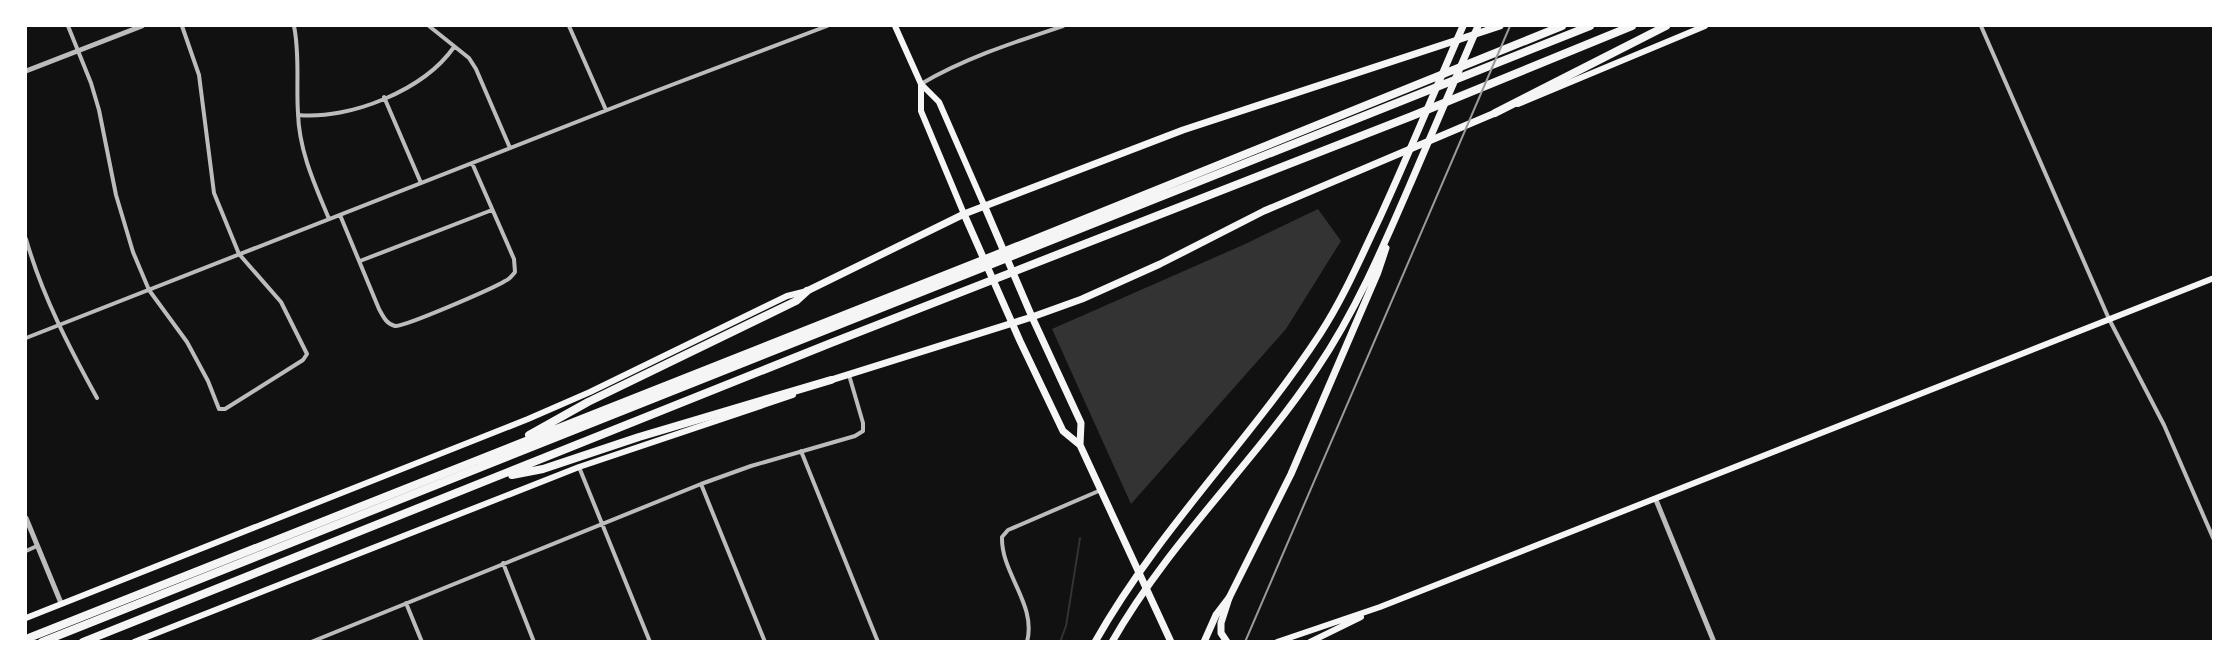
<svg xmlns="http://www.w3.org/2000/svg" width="2239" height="667" font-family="Barlow,sans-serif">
<rect width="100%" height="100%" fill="#111"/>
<path fill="#333" d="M 1318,209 L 1341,241 L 1286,329 L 1131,504 L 1052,329 L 1243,245 Z"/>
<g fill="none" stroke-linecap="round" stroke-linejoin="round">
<path stroke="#333" stroke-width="2" d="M 1060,642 L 1066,626 L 1080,538"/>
<path stroke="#bcbcbc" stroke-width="4" d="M 68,26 L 91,83 L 99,110 L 116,195 L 133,252 L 149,290 L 187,342 L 208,381 L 219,409 L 225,409 L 303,360 L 307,354 L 281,302 L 239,254 L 214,193 L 199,75 L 182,26
M 294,26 C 300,55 296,84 298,113 C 299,151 315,185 329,219
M 429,26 L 469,58 L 476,69 L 510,148
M 569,26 L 606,110
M 1981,26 L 2109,319 L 2164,425 L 2214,540
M 921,84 C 965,58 1015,42 1063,26
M 384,97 L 421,183
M 298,115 C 350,120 424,90 454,47
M 340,215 L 379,309 C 383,316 386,324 395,326 C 404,327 492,289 505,281 C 510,279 512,276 515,272 L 514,259 L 472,163
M 26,239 C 42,295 69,347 97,398
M 360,261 L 492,210
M 26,338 L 653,92 L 827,26
M 801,451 L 878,642
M 579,467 L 650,642
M 701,484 L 765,642
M 26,551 L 37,546
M 503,563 L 534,642
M 406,603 L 422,642
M 311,642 L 701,484 L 751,466 L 855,436 L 863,431 L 863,423 L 849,375
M 1027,642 C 1037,604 1001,574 1002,537 L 1008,530 L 1101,490"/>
<path stroke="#bcbcbc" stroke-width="5" d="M 26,71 L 142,26
M 1656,500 L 1714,642
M 26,518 L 61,603"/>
<path stroke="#f5f5f5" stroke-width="6" d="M 895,26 L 921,84 L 939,102 L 984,205
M 921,84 L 921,111 L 964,214
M 1518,104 L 1705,26
M 26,618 L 528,419 L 590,392 L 787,296 L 807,291
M 134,642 L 579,467 L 793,395
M 1277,642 L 1380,607 L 2214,278
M 1310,642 L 1361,617"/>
<path stroke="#f5f5f5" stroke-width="7" d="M 807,291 L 964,214
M 831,380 L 1032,317 L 984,205
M 1095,642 C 1158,530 1250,441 1320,334 C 1344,297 1361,257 1380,217 C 1409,154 1435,90 1463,26
M 1112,642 C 1169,542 1253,464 1316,370 C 1356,311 1384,245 1412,180 C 1434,128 1456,77 1478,26
M 1227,642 L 1221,633 L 1221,623 L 1229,598 L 1291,474 L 1378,272 L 1386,248"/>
<path stroke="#f5f5f5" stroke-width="7" d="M 1080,445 L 1081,423 L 1032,317 L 1082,299 L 1160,264 L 1264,211 L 1495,113
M 1171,642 L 1080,445 L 1063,431 L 1020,341 L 964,214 L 1183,130 L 1500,26
M 1204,642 L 1216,615 L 1229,598"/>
<path stroke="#f5f5f5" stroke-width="8" d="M 1495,113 L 1666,26
M 529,435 L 588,402 L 796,301 L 807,291
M 512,475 L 543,469 L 639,437 L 831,380
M 26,639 L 993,256 L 1562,26
M 42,642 L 1590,26
M 83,642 L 831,343 L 1412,116 L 1632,26"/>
<path stroke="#9a9a9a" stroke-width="2" d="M 1245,642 L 1510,26"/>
</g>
<rect width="2239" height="667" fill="none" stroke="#ffffff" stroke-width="54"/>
</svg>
